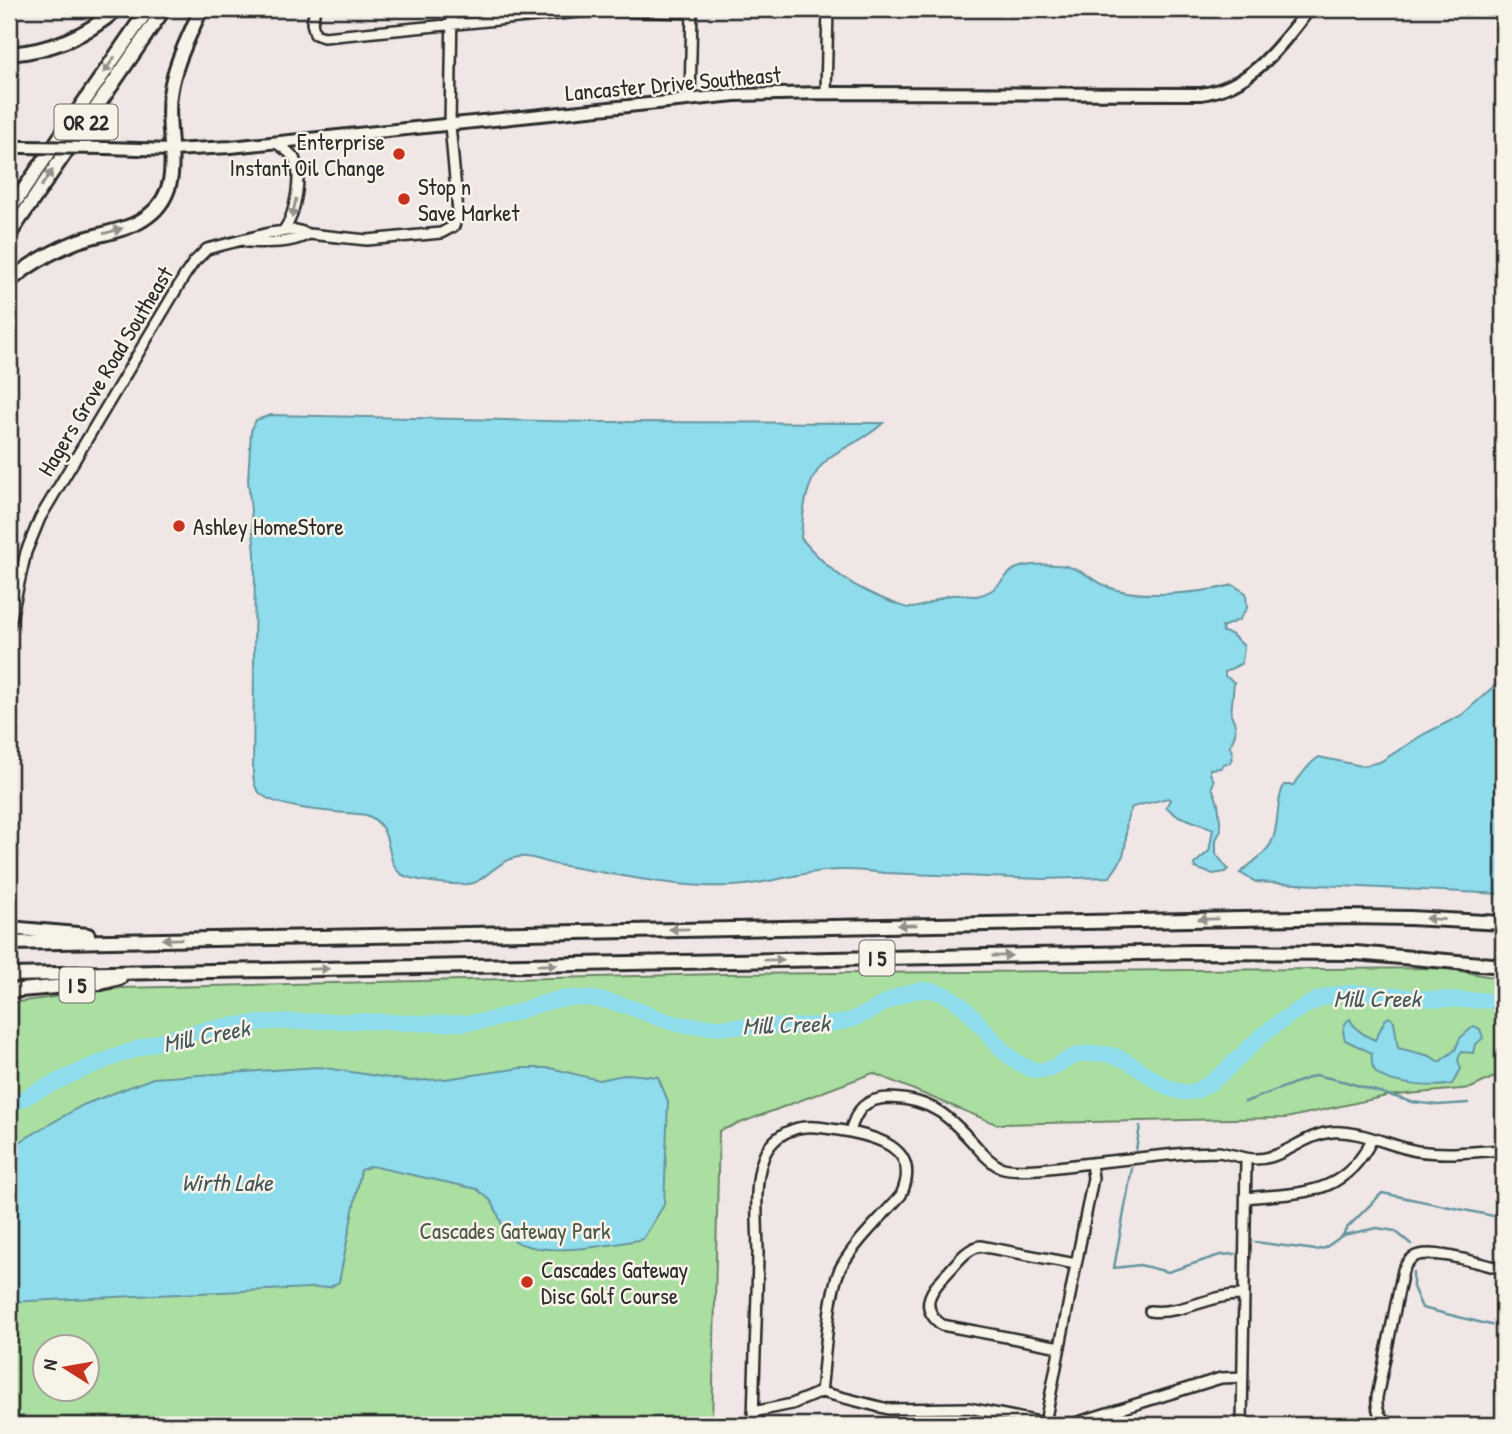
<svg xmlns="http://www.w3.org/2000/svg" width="1512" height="1434" font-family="'Patrick Hand',sans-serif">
<rect width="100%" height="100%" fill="#f0e6e6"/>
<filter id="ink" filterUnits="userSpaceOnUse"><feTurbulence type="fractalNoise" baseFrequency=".0143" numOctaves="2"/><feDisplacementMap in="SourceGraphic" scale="14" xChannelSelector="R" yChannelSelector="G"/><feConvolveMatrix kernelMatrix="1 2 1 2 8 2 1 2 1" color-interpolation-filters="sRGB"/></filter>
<g filter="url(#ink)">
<path fill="#aadfa1" stroke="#6a8566" stroke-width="2" fill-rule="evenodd" d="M 1444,968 L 1503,979 L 1503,1073 L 1471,1088 L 1387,1096 L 1286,1118 L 996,1124 L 873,1073 L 719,1131 L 712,1425 L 9,1425 L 9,1003 L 121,988 L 721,974 ZM 46,1346 L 88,1346 L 88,1388 L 46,1388 Z"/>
<path fill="#8edcec" stroke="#66959f" stroke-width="2" d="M 1501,20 L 1503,20 L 1503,120 L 1494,61 L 1495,52 L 1501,44 L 1499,23 Z
M 271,415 L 593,422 L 883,423 C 868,438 850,444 833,455 C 806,474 803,508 801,538 C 828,570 851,587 891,602 C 897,604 904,608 911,608 C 925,608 937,597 951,595 C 968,593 973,601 992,590 C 1000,585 1007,573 1015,569 C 1025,564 1047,564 1058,565 C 1077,566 1090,578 1106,586 C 1135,600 1202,593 1233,585 L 1246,593 L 1247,608 L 1239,620 L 1222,627 L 1223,632 L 1231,634 L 1244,646 L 1242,663 L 1225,672 L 1225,676 L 1234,682 L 1231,715 C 1238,726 1236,735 1230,746 L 1233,755 L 1230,763 L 1223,764 L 1221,768 L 1210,769 L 1210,773 L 1214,781 L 1212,787 L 1218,803 L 1221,830 L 1216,840 L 1216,854 L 1228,869 L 1225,872 L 1213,874 L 1195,868 L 1194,864 L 1209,851 L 1213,829 L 1176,815 L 1166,807 L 1170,800 L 1168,798 L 1132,807 C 1122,826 1129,833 1124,852 C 1122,861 1115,869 1110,877 L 1042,879 L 885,873 C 862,870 839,868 816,872 C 788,876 760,885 732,886 C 676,889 613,873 558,865 C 547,863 537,858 527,857 C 505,855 493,872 476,882 C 465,888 420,881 407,877 C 380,868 399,827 366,815 C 342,812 272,810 258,791 C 254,787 254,780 253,775 L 255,554 L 248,480 L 251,431 L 256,420 Z
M 1503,678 L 1503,894 L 1256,882 L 1240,873 C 1250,864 1267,853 1272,841 C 1280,823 1275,803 1284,785 L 1293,785 C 1303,775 1306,765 1319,757 L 1362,766 L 1380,762 L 1424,734 L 1462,715 Z
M 1389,1017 L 1394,1021 L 1398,1048 L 1430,1056 L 1439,1062 L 1455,1050 L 1460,1038 L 1474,1026 L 1480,1029 L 1483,1038 L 1475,1045 L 1473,1053 L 1461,1052 L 1458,1060 L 1461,1069 L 1452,1084 C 1435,1088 1393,1085 1378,1074 C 1371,1069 1371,1061 1372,1053 L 1345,1040 C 1342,1032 1342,1024 1350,1019 C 1354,1028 1364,1036 1375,1040 L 1385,1020 Z
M 319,1067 L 409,1081 L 445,1079 L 521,1068 L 550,1068 L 599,1080 L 629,1074 L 658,1077 L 668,1101 L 664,1205 L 643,1239 C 613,1245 534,1260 510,1237 C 500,1228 499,1210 490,1200 C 486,1196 481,1193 477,1189 L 371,1166 L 361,1170 L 339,1282 L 330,1287 L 9,1302 L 9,1148 L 83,1105 L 153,1078 Z"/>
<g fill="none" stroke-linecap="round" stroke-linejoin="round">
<path stroke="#66959f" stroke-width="2.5" d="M 1502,1101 L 1503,1101
M 1245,1102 L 1316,1075 L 1346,1082 L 1412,1102 L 1438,1105 L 1468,1103
M 1136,1150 L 1140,1126
M 1132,1168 L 1114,1268 L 1140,1265 L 1168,1272 L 1220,1255 L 1235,1254
M 1343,1235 L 1346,1229 L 1382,1193 L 1503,1218
M 1255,1242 L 1316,1250 L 1325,1248 L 1343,1235 L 1377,1228 L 1395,1231 L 1411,1244
M 1413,1272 L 1413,1287 L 1422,1308 L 1503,1328"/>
<path stroke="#8edcec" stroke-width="16" d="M 9,1106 C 66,1075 131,1047 195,1032 C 242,1021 291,1021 339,1021 C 387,1020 436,1027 484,1021 C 516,1016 544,997 577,998 C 595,998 615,1002 632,1008 C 647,1013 662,1021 678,1024 C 704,1028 732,1027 758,1026 C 784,1026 822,1027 846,1021 C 875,1014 898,988 928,990 C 973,994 989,1052 1028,1068 C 1046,1075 1056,1065 1072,1057 C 1081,1053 1094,1053 1104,1054 C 1136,1056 1160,1095 1190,1092 C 1212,1090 1246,1048 1265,1033 C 1281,1020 1300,1008 1319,999 C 1350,986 1398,997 1431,999 C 1455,1000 1479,1000 1503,1001"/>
<defs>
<path id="minor" d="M 315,9 L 312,23 L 315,34 L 324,37 L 600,10 L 692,13
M 826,93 L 828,9
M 690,99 L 692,10
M 276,143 C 282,147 290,152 294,158 C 303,175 295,215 284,230
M 247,242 C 268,243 290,244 309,234
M 9,627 L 26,552 L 40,518 L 185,275 L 194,262 L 207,249 L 269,233 L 296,230 L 309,234 L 367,240 L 441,233 L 454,226 L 458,212 L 450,125 L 452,9
M 1246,1158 C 1279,1165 1300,1135 1332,1132 C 1361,1130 1389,1146 1417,1151 C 1446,1155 1474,1152 1503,1150
M 1091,1163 L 1186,1153 L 1219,1152 L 1246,1158 L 1242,1425
M 1246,1198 C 1302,1192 1344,1197 1372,1139
M 1150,1311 C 1183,1315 1212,1293 1244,1295
M 1060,1347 L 942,1325 C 916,1306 933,1288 950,1270 C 959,1260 967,1249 980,1246 L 1076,1264
M 821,1392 L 888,1409 L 969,1408 L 1045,1423 L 1093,1178 L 1091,1163 C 1070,1165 1019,1174 1000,1167 C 991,1163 982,1153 976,1146 C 950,1117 932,1099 890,1098 C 865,1098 856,1110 850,1132
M 1045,1423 L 1075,1423 L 1221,1378 L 1243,1377
M 753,1425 L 753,1424 C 754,1367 757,1311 758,1254 C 758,1227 753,1184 763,1159 C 767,1146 779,1134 792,1130 C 807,1124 823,1128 839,1130 C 875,1136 923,1147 901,1195 C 881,1218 856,1241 841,1267 C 828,1292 825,1361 821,1392 L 792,1404 L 753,1412
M 1391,1425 C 1379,1418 1376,1410 1377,1397 L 1403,1270 C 1406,1265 1408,1260 1414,1257 C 1430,1247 1484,1265 1503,1269"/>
<path id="major" d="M 9,147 L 21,147
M 106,148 L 171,150 L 231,147 L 735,95 L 826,93 L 1201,94 C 1252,87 1279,47 1309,9"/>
<path id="highway" d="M 9,54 C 50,51 86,36 117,9
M 9,211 L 148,9
M 9,235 L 164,9
M 9,282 C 29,264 53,251 78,241 C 101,233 129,231 148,216 C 188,186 164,136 170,95 C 174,64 189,37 201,9
M 9,928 L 88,935
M 9,943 L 1347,917 L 1410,918 L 1503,923
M 9,975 L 1193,952 L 1356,953 L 1503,966
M 9,991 L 101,983 L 120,978"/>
</defs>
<use href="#minor" stroke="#2b2b2b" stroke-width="14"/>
<use href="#major" stroke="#2b2b2b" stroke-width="16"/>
<use href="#highway" stroke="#2b2b2b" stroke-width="18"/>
<use href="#minor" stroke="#f7f3e8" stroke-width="9"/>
<use href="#major" stroke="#f7f3e8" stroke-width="10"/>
<use href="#highway" stroke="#f7f3e8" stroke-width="12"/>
<defs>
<path id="major-bridge" d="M 21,147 L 106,148"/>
</defs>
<use href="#major-bridge" stroke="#2b2b2b" stroke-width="16" stroke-linecap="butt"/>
<use href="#major-bridge" stroke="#f7f3e8" stroke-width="10"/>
</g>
<defs><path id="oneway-solid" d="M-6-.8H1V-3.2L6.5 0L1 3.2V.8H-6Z" transform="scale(1.75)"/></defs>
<g fill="#918f8a">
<use href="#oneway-solid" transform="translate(109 65) rotate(125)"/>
<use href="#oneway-solid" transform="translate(47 178) rotate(-55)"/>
<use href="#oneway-solid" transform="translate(294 208) rotate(102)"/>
<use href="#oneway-solid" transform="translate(113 231) rotate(-16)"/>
<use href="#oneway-solid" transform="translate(1208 919) rotate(179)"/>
<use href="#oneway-solid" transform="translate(1435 919) rotate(-177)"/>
<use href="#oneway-solid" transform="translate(907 925) rotate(179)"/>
<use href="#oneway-solid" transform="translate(679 929) rotate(179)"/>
<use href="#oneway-solid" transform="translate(172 939) rotate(179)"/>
<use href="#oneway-solid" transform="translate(1002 956) rotate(-1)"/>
<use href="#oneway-solid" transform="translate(774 960) rotate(-1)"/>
<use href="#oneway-solid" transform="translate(547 965) rotate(-1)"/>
<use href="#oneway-solid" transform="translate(319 969) rotate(-1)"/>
</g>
</g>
<g fill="#c8321e" stroke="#f7f3e8" stroke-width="2.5">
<circle cx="399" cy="154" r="7"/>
<circle cx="404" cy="199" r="7"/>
<circle cx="179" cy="526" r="7"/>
<circle cx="527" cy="1282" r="7"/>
</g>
<g text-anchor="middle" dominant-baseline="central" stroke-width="5" stroke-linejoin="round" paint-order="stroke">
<g fill="#f7f3e8" stroke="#686764" stroke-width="2">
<rect x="54.5" y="104.5" width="63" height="35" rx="5"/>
<rect x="859.5" y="940.5" width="35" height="35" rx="5"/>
<rect x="59.5" y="967.5" width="35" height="35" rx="5"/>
</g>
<g font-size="21" font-weight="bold" fill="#2b2b2b">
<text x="86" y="122">OR 22</text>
<text x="877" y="958">I 5</text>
<text x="77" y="985">I 5</text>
</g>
<g font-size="23" fill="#2b2b2b" stroke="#f7f3e8">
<text transform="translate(673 83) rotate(-5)">Lancaster Drive Southeast</text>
<text transform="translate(105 371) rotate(-59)">Hagers Grove Road Southeast</text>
</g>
<g font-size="23" fill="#2b2b2b" stroke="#f7f3e8" text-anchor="start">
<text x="385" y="141" text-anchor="end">Enterprise<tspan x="385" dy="26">Instant Oil Change</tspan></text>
<text x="418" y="186">Stop n<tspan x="418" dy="26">Save Market</tspan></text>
<text x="193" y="526">Ashley HomeStore</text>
<text x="541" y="1269">Cascades Gateway<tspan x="541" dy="26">Disc Golf Course</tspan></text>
</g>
<g font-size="23" fill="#4b5848" stroke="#f7f3e8">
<text x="515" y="1230">Cascades Gateway Park</text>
</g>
<g font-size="24" font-style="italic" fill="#44575b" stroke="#f7f3e8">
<text x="1377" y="998">Mill Creek</text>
<text transform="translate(786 1024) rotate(-2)">Mill Creek</text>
<text transform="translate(206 1035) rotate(-11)">Mill Creek</text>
<text x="227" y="1182">Wirth Lake</text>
</g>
</g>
<rect width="1512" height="1434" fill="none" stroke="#f7f3e8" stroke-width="35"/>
<rect x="18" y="18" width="1477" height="1399" fill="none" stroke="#2b2b2b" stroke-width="2.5" filter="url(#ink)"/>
<g transform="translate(66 1368) rotate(281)"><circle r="33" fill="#f7f3e8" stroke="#a5a39c" stroke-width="2"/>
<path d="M0-5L12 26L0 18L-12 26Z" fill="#c8321e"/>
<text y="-10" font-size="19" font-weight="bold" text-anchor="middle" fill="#2b2b2b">N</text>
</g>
</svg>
